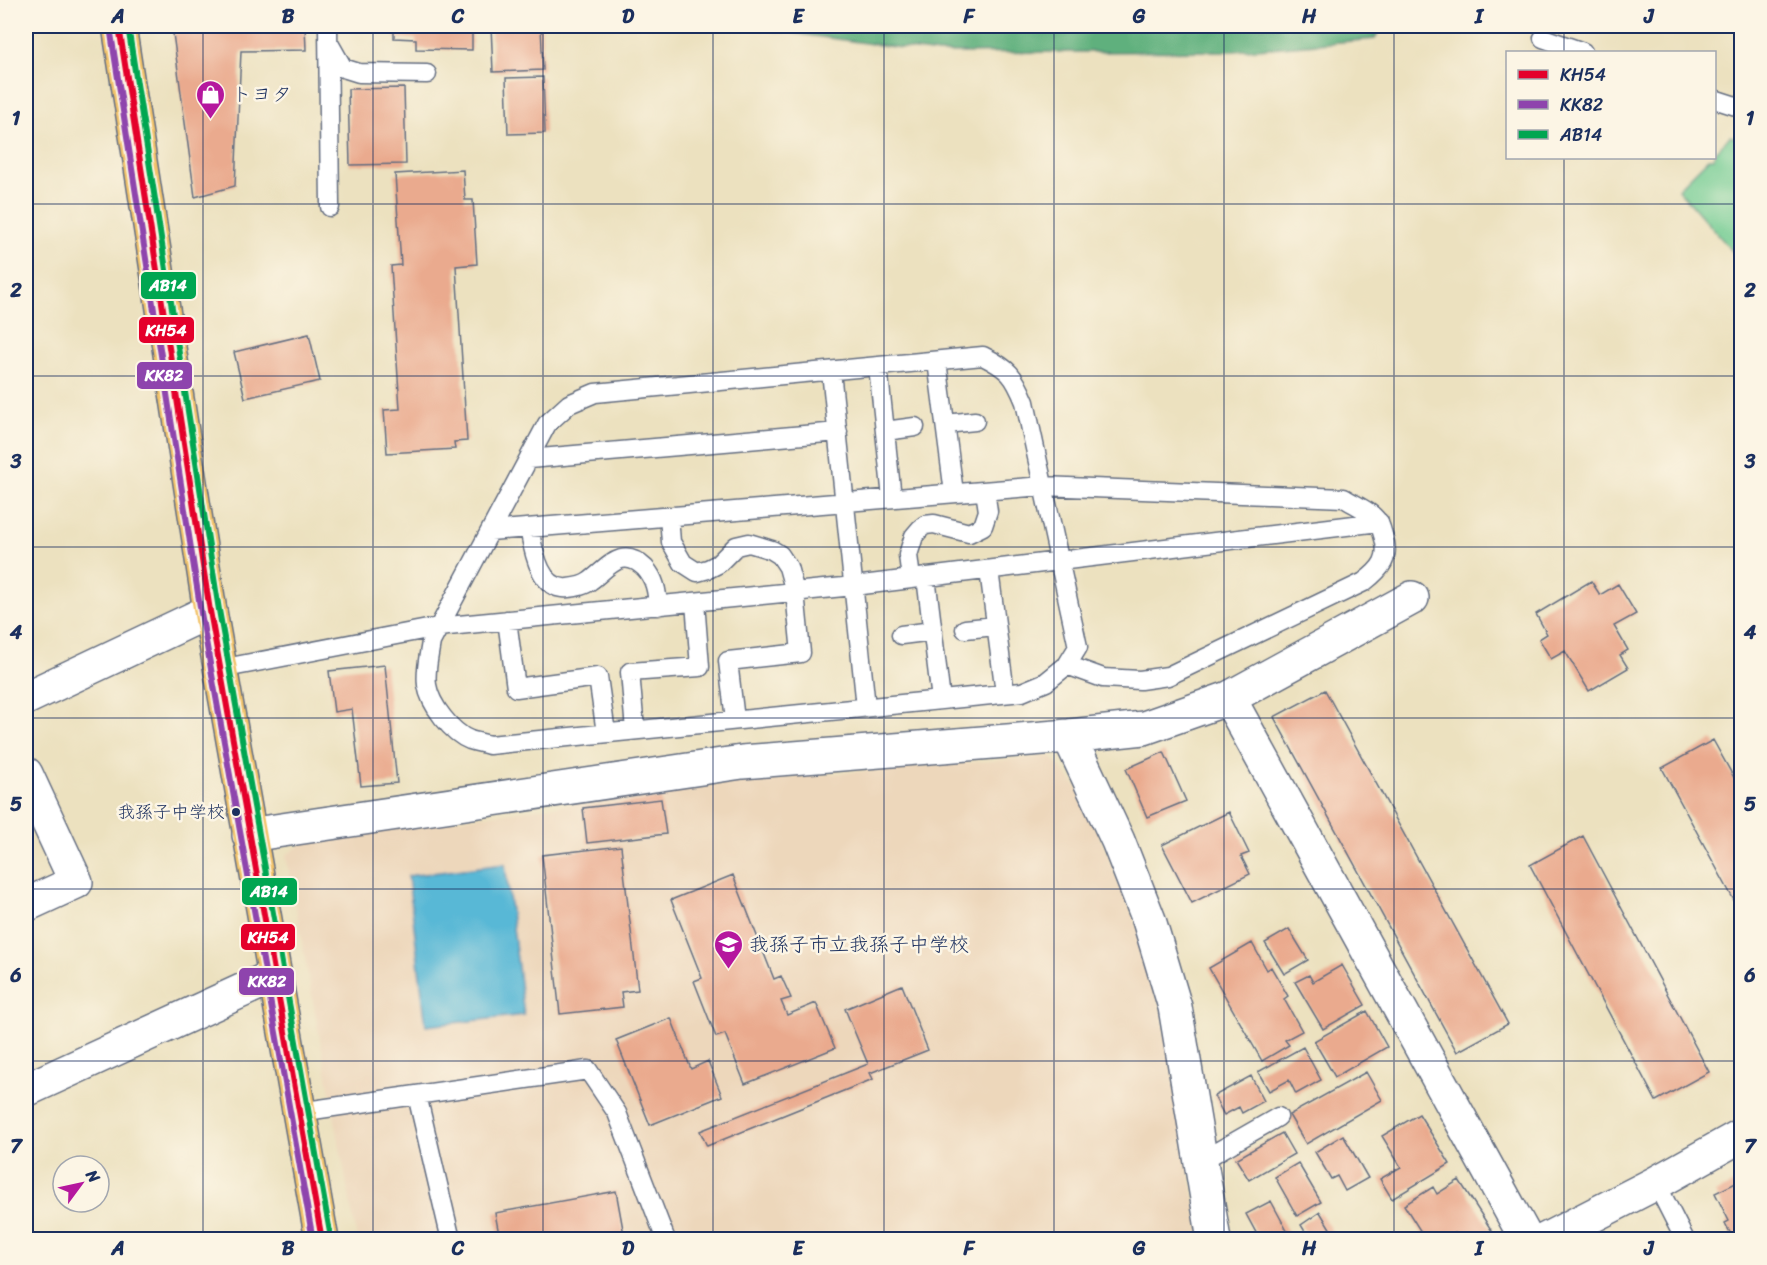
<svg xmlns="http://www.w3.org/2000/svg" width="1767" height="1265" font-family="Sriracha,'Klee One',sans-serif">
<rect width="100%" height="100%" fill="#fcf5e5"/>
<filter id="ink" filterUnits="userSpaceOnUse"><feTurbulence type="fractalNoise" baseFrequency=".0167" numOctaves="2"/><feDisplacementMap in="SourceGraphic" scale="12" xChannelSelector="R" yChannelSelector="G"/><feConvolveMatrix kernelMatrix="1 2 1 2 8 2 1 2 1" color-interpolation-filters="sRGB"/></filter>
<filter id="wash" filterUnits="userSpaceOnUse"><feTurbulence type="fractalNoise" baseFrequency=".008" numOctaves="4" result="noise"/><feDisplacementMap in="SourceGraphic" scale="24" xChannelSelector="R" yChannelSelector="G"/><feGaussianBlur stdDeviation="1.35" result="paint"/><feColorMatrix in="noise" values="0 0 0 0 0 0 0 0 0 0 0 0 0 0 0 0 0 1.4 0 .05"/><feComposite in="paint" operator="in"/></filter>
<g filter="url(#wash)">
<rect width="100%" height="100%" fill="#ece1bf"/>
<path fill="#edd7bb" d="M 1051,756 L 1081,792 L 1137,925 L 1162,1013 L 1201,1239 L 357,1239 L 286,855 L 310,839 L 745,781 Z"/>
<path fill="#73cc93" stroke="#477e78" stroke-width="1.5" d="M 1730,136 L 1741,140 L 1741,261 L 1678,189 L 1709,158 L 1714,158 L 1715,152 Z"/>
<path fill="#5eb07d" stroke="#3c706e" stroke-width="1.5" d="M 742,26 L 1381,26 L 1375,39 L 1234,51 L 938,53 Z"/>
<path fill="#58b8d6" stroke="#3a749a" stroke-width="1.5" d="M 505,864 L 524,1015 L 426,1026 L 408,876 Z"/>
<g id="blocks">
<path fill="#eaaa8e" d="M 172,26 L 305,26 L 306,50 L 241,51 L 235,186 L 195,197 Z
M 394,26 L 472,26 L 472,50 L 416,49 L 416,39 L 394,38 Z
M 491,26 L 541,26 L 543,70 L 493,72 Z
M 543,77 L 545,133 L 508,134 L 506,78 Z
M 404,88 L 406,164 L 350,165 L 348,89 Z
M 463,170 L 465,200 L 473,200 L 477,264 L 456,266 L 467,441 L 454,442 L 455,449 L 387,453 L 384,410 L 400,409 L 391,266 L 401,265 L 395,174 Z
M 309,334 L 320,381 L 245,398 L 234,352 Z
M 1591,581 L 1600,595 L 1618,584 L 1636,614 L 1614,626 L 1628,650 L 1620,655 L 1628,668 L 1589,691 L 1565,651 L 1551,659 L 1539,639 L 1547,634 L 1536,614 Z
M 385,665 L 397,783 L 361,786 L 352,709 L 334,712 L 329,671 Z
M 1325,690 L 1508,1024 L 1457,1052 L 1274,717 Z
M 1713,740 L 1742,792 L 1742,915 L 1662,768 Z
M 1164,752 L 1186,801 L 1147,817 L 1126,769 Z
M 661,799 L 666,834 L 587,843 L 583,808 Z
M 1229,812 L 1249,853 L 1241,856 L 1250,874 L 1192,903 L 1162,845 Z
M 1583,836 L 1709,1072 L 1656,1101 L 1530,865 Z
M 621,846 L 638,990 L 621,992 L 623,1007 L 560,1014 L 542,855 Z
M 733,875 L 774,979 L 781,976 L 791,998 L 781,1001 L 787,1015 L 816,1003 L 835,1048 L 745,1084 L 725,1034 L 716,1037 L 694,981 L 702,978 L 671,900 Z
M 1289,929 L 1308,960 L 1284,974 L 1265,943 Z
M 1252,943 L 1267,970 L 1271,967 L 1288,996 L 1284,999 L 1302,1031 L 1285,1040 L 1289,1045 L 1262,1061 L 1209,968 Z
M 1342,965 L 1365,1005 L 1323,1029 L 1295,982 L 1309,975 L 1313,982 Z
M 902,985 L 928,1050 L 870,1073 L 873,1079 L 707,1146 L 700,1131 L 868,1064 L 845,1009 Z
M 1367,1011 L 1387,1047 L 1335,1077 L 1314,1041 Z
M 671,1018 L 691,1069 L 708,1061 L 722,1096 L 650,1125 L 616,1040 Z
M 1303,1047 L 1321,1080 L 1296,1094 L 1289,1080 L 1269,1091 L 1258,1072 Z
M 1366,1072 L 1382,1100 L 1306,1144 L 1289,1115 Z
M 1251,1076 L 1264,1101 L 1242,1113 L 1239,1107 L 1224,1115 L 1214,1096 Z
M 1419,1114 L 1450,1164 L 1392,1199 L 1380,1179 L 1401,1167 L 1382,1136 Z
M 1282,1133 L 1294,1154 L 1249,1180 L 1236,1159 Z
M 1343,1135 L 1368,1178 L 1345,1191 L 1337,1176 L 1331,1179 L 1315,1152 Z
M 1298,1163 L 1321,1202 L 1297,1216 L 1275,1177 Z
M 1459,1180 L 1492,1231 L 1480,1238 L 1476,1233 L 1465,1240 L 1459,1240 L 1455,1233 L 1445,1240 L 1426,1240 L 1404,1205 L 1433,1187 L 1437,1194 Z
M 1742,1180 L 1742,1240 L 1734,1240 L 1725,1223 L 1729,1221 L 1715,1193 Z
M 616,1191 L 625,1240 L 500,1240 L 495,1213 Z
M 1271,1201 L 1292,1240 L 1260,1240 L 1246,1214 Z
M 1320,1212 L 1337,1240 L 1306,1240 L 1309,1238 L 1301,1225 Z"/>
</g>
</g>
<g filter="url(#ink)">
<use href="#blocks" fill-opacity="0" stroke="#646d80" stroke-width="1.5"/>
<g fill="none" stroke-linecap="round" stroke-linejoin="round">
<defs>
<path id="lane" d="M 328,26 L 330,207
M 1543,38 L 1583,52
M 330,45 L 343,68 L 359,73 L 427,74
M 1714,99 L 1742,108
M 983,356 C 1009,369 1014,375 1025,402 L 1078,647 L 1067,665 L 1046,682 L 1022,692 L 489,745 C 483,743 476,742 470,740 C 452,733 430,705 427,685 C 425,671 429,656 431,642 L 547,424 L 569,404 L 595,393 Z
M 937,361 L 954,493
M 878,366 L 892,498
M 831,371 L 866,707
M 945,424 L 975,421
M 885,431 L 915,427
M 529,459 L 838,432
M 669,516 L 671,542 L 683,563 L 697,572 L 708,569 L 718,564 L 736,546 L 749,543 L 772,550 L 780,555 L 788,567 L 795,592 L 801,653 L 728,661 L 735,720
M 529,528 C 533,548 539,591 568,588 C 576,587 584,586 590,581 C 607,569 622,545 645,568 C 655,579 657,591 658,606
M 490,531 L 1043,486 L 1344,498 C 1355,505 1371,511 1378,522 C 1381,526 1382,532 1383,535 C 1391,558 1381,569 1364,582 L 1168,676 L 1140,680 L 1103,678 L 1067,665
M 989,570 L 1005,693
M 926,577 L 941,700
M 911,579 L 908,555 L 914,536 L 920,529 L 925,525 L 934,524 L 969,533 L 983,526 L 988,511 L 985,491
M 507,620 L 516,688 L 598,677 L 606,733
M 965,629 L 996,626
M 901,635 L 933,631
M 220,669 L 438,627 L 854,586 L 1379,522
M 635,730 L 630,672 L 700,667 L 695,602
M 417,1095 L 451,1240
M 299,1112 L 588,1070 L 617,1113 L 666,1240
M 1201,1161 L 1278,1117
M 1656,1183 L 1685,1240"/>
<path id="street" d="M 26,698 L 210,611
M 1229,698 L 1527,1240
M 1069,736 L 1118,841 L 1149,920 L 1175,1007 L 1214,1240
M 26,774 L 76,882 L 26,905
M 249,835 L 742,762 L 1069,736 L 1144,728 L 1229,698 L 1412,598
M 26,1090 L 274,976
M 1545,1240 L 1656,1183 L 1742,1135"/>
<path id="highway" d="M 119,26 L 210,611 L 322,1240"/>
</defs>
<use href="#lane" stroke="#646d80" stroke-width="21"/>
<use href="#street" stroke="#646d80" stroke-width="36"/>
<use href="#highway" stroke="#646d80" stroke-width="36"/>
<use href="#lane" stroke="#fff" stroke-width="18"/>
<use href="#street" stroke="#fff" stroke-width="33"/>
<use href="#highway" stroke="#f2c36a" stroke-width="33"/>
<defs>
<path id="bus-1" d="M 119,26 L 210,611 L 322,1240"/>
<path id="bus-2" d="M 110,27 L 201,613 L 313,1240"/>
<path id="bus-3" d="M 128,26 L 219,610 L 331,1238"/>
</defs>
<use href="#bus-1" stroke="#fcf5e5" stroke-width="10"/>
<use href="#bus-2" stroke="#fcf5e5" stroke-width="10"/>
<use href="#bus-3" stroke="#fcf5e5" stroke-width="10"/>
<use href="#bus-1" stroke="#e4002b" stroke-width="6"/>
<use href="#bus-2" stroke="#8e44ad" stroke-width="6"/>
<use href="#bus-3" stroke="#00a651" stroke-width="6"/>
</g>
</g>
<path fill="none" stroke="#1b2f5e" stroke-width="1.5" stroke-opacity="0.55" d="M 203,26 L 203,1240M 373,26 L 373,1240M 543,26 L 543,1240M 713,26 L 713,1240M 884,26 L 884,1240M 1054,26 L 1054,1240M 1224,26 L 1224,1240M 1394,26 L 1394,1240M 1564,26 L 1564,52M 1564,158 L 1564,1240M 26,204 L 1742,204M 26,376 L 1742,376M 26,547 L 1742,547M 26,718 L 1742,718M 26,889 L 1742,889M 26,1061 L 1742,1061"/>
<defs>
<symbol id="shop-pin" viewBox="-11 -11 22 30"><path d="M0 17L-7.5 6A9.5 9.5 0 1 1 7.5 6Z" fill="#b5179e" stroke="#fcf5e5"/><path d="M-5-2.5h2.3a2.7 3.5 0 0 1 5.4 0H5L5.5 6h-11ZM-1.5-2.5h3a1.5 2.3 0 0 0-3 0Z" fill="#fff"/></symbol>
<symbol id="school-pin" viewBox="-11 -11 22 30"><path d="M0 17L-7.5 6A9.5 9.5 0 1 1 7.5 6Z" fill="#b5179e" stroke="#fcf5e5"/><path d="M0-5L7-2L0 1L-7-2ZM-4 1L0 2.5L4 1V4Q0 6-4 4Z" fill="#fff"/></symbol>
</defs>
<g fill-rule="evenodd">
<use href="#shop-pin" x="194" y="78" width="33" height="45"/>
<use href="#school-pin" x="712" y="928" width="33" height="45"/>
</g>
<circle fill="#1b2f5e" stroke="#fcf5e5" stroke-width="2" cx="236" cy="812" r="5"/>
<g text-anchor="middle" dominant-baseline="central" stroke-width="5" stroke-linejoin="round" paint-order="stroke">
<g font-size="18" fill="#1b2f5e" stroke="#fcf5e5" text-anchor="end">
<text x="225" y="812">我孫子中学校</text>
</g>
<g font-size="20" fill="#1b2f5e" stroke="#fcf5e5" text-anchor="start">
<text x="232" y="94">トヨタ</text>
<text x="749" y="944">我孫子市立我孫子中学校</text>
</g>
</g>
<g stroke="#fcf5e5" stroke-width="2">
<rect x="140" y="271" width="57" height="29" rx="6" fill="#00a651"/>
<rect x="138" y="316" width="57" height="28" rx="6" fill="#e4002b"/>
<rect x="136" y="361" width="57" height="29" rx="6" fill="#8e44ad"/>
<rect x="241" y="877" width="57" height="29" rx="6" fill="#00a651"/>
<rect x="240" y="923" width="56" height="28" rx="6" fill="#e4002b"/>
<rect x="238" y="967" width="57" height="29" rx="6" fill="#8e44ad"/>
</g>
<g font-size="16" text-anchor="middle" font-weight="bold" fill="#fff">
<text x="168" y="291">AB14</text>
<text x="166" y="336">KH54</text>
<text x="164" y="381">KK82</text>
<text x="269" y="897">AB14</text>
<text x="268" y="943">KH54</text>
<text x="267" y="987">KK82</text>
</g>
<rect width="1767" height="1265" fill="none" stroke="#fcf5e5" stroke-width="66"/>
<rect x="1506" y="51" width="210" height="108" fill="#fcf5e5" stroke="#a2a6af" stroke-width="1.5"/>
<rect x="1518" y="70" width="30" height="9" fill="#e4002b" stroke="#a2a6af" stroke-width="1.5"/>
<text x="1560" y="81" font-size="18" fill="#1b2f5e">KH54</text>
<rect x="1518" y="100" width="30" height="9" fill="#8e44ad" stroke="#a2a6af" stroke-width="1.5"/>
<text x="1560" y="111" font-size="18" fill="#1b2f5e">KK82</text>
<rect x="1518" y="130" width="30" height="9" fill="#00a651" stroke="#a2a6af" stroke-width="1.5"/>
<text x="1560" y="141" font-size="18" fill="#1b2f5e">AB14</text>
<g transform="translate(81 1184) rotate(57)"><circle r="28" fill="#fcf5e5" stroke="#a2a6af" stroke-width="1.5"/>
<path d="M0-4.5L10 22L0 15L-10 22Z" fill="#b5179e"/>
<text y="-9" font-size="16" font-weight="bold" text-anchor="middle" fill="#1b2f5e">N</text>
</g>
<rect x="33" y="33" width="1701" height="1199" fill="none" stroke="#1b2f5e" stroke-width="2"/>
<g font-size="20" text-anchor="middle" font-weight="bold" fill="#1b2f5e">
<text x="118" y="23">A</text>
<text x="288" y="23">B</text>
<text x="458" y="23">C</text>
<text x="628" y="23">D</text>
<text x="798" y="23">E</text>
<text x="969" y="23">F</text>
<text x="1139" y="23">G</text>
<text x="1309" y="23">H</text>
<text x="1479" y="23">I</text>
<text x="1649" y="23">J</text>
<text x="16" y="125">1</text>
<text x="1750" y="125">1</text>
<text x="16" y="297">2</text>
<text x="1750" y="297">2</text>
<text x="16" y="468">3</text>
<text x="1750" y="468">3</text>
<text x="16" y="639">4</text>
<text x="1750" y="639">4</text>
<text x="16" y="811">5</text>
<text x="1750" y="811">5</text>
<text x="16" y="982">6</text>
<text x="1750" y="982">6</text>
<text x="16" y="1153">7</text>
<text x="1750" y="1153">7</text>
<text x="118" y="1255">A</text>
<text x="288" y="1255">B</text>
<text x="458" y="1255">C</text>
<text x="628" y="1255">D</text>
<text x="798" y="1255">E</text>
<text x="969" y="1255">F</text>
<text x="1139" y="1255">G</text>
<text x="1309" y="1255">H</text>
<text x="1479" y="1255">I</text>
<text x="1649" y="1255">J</text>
</g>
</svg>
